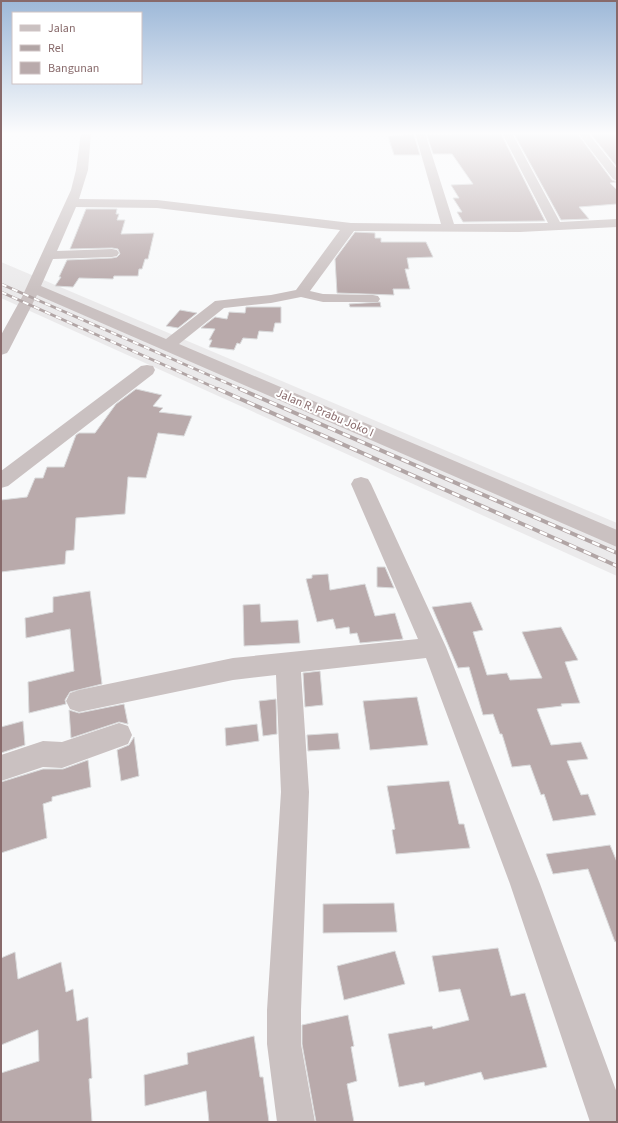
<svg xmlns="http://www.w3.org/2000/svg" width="618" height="1123" font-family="'Source Sans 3',sans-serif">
<rect width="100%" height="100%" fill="#f8f9fa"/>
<path fill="#ebeaeb" d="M 1,262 L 617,523 L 617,576 L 1,298 Z"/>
<path fill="#b9aaab" stroke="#dadbdc" d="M 454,133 L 488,133 L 490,135 L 501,134 L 545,221 L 463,222 L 457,212 L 462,212 L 453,198 L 459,198 L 451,185 L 473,184 L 452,154 L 433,154 L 427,135 L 455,135 Z
M 529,133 L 577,133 L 612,180 L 617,182 L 610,183 L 617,190 L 617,204 L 579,207 L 589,219 L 561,220 L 514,134 Z
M 590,133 L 617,133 L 617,167 Z
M 406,135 L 414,135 L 420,155 L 394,155 L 388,136 Z
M 86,209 L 117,209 L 116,214 L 119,214 L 117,220 L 125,220 L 121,234 L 154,233 L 148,259 L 145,259 L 142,269 L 139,269 L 138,276 L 114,276 L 113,279 L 79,278 L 73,287 L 55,286 L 61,277 L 59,277 L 67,260 L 112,258 L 117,257 L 120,254 L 118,249 L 112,248 L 70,249 Z
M 355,232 L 375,233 L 375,238 L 381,238 L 381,242 L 426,242 L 433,257 L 407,258 L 409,269 L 405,269 L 410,289 L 393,289 L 394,295 L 337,293 L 335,259 Z
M 380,302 L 381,307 L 350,307 L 349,304 Z
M 246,307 L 281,307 L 281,323 L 275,323 L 273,332 L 259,331 L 257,339 L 243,338 L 240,344 L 237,343 L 234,350 L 209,347 L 212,340 L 209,340 L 215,329 L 201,328 L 215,317 L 227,319 L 229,312 L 245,313 Z
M 180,310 L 197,313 L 178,328 L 166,326 Z
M 136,389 L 162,395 L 153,406 L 163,408 L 159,412 L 192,416 L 184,436 L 158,433 L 146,478 L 128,477 L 125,514 L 76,518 L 74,550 L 66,551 L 65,564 L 1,572 L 1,500 L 27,497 L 35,478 L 43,478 L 47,467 L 64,467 L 76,435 L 79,433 L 95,433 L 116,404 Z
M 377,567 L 385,567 L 394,588 L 377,587 Z
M 328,574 L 330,590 L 365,584 L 375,616 L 395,613 L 403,639 L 360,643 L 357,633 L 350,634 L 349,627 L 336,629 L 333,619 L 317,622 L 306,579 L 312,578 L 312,575 Z
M 90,591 L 102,684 L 70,692 L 65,700 L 66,704 L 29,713 L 28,682 L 74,671 L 70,629 L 26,638 L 25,618 L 53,612 L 53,597 Z
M 471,602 L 483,630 L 473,632 L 487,675 L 507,673 L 510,680 L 542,678 L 522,632 L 561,627 L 578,660 L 565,662 L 580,703 L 561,704 L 562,706 L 537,709 L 551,745 L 581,742 L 588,759 L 567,761 L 581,795 L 588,794 L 596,815 L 553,821 L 544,794 L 541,795 L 530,765 L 512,767 L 502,734 L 500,734 L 493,714 L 483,715 L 469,667 L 458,668 L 432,607 Z
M 260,604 L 261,622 L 298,620 L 300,643 L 244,646 L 243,605 Z
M 320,671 L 323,705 L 305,707 L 303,673 Z
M 417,697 L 428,745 L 370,750 L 363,701 Z
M 276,699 L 277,734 L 263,736 L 259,701 Z
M 124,704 L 128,724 L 119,722 L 71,738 L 69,710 L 79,713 Z
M 23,721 L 25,745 L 1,753 L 1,727 Z
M 257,724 L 259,741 L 226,746 L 225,728 Z
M 338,733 L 340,749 L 308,751 L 307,735 Z
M 134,737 L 139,776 L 121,781 L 117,750 L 129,745 Z
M 88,760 L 91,787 L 52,797 L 52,801 L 43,804 L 47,838 L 1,853 L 1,782 L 43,769 L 63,769 Z
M 449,781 L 459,824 L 464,824 L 470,848 L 396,854 L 392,830 L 395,829 L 387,786 Z
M 610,845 L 617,862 L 617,941 L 615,942 L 588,869 L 553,874 L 546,854 Z
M 394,903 L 397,932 L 323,933 L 323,904 Z
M 498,948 L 511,996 L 525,993 L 547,1067 L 484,1080 L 481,1072 L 425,1086 L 424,1082 L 399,1087 L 388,1034 L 432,1026 L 433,1029 L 469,1020 L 460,989 L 439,992 L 432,956 Z
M 395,951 L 405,984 L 344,1000 L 337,966 Z
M 15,952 L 18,979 L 61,962 L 66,992 L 73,989 L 77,1021 L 88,1017 L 92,1078 L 89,1079 L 92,1122 L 1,1122 L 1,1073 L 39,1061 L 38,1030 L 1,1045 L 1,958 Z
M 348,1015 L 354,1046 L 351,1047 L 357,1081 L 347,1084 L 354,1122 L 316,1122 L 302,1044 L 302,1025 Z
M 254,1036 L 260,1077 L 263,1077 L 269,1122 L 209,1122 L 206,1091 L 145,1106 L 144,1075 L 188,1064 L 187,1053 Z"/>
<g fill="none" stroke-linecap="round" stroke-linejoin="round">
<path fill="#cac1c1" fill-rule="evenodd" d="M 81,133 L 91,133 L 88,170 L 79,199 L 157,200 L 351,223 L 441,224 L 415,133 L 425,133 L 454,224 L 548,223 L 502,133 L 512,133 L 560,222 L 617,219 L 617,227 L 520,232 L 354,231 L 310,291 L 323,294 L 373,295 L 378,296 L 380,299 L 378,302 L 323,302 L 301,297 L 271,303 L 224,308 L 179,344 L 617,530 L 617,547 L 37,295 L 9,350 L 7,353 L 1,355 L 1,335 L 22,297 L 71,190 L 76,170 ZM 76,207 L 157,208 L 340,230 L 296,290 L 271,295 L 215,301 L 166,339 L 41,286 L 53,259 L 112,257 L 117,256 L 119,253 L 117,250 L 112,249 L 57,251 Z
M 578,133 L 588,133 L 617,169 L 617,181 L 613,179 Z
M 147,365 L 153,366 L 155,370 L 153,374 L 8,486 L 1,488 L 1,471 L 141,366 Z
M 361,477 L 368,479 L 371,484 L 446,647 L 540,884 L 617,1093 L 617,1122 L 590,1122 L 510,884 L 426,658 L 301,672 L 309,792 L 301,1010 L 301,1044 L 315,1122 L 277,1122 L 267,1044 L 267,1010 L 281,792 L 276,675 L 233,680 L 79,712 L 70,709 L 66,701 L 70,693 L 79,690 L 233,658 L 418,639 L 351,484 L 354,479 Z
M 119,723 L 128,726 L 132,735 L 128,744 L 62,768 L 43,767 L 1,781 L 1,755 L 43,741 L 62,742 Z"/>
<defs>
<path id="rail-far1" d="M 1,284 L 243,390
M 1,292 L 220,390"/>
<path id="rail" d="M 218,389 L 617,566
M 240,389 L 617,553"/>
</defs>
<use href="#rail-far1" stroke="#b1a5a5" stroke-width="3"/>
<use href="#rail" stroke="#b1a5a5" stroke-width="4"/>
<use href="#rail-far1" stroke="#fff" stroke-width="2" stroke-dasharray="6" stroke-linecap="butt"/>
<use href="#rail" stroke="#fff" stroke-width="2.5" stroke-dasharray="8" stroke-linecap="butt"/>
</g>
<linearGradient id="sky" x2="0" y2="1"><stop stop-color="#9db8d8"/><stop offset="0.46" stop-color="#fcfcfd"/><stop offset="1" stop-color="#fcfcfd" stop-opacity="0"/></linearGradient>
<rect width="618" height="290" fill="url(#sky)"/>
<g text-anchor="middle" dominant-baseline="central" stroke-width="4" stroke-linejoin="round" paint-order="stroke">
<g font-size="12" fill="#886a6b" stroke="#fff">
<text transform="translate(325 413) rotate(23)">Jalan R. Prabu Joko I</text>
</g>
</g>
<rect width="618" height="1123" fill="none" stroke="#886a6b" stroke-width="4"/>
<rect x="12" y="12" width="130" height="72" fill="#ffffff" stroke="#cfc3c4"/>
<rect x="20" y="25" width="20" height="6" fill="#cac1c1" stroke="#cfc3c4"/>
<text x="48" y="32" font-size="12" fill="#886a6b">Jalan</text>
<rect x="20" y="45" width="20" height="6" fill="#b1a5a5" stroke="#cfc3c4"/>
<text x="48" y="52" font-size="12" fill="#886a6b">Rel</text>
<rect x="20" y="62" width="20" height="12" fill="#b9aaab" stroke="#cfc3c4"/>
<text x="48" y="72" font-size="12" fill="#886a6b">Bangunan</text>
</svg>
